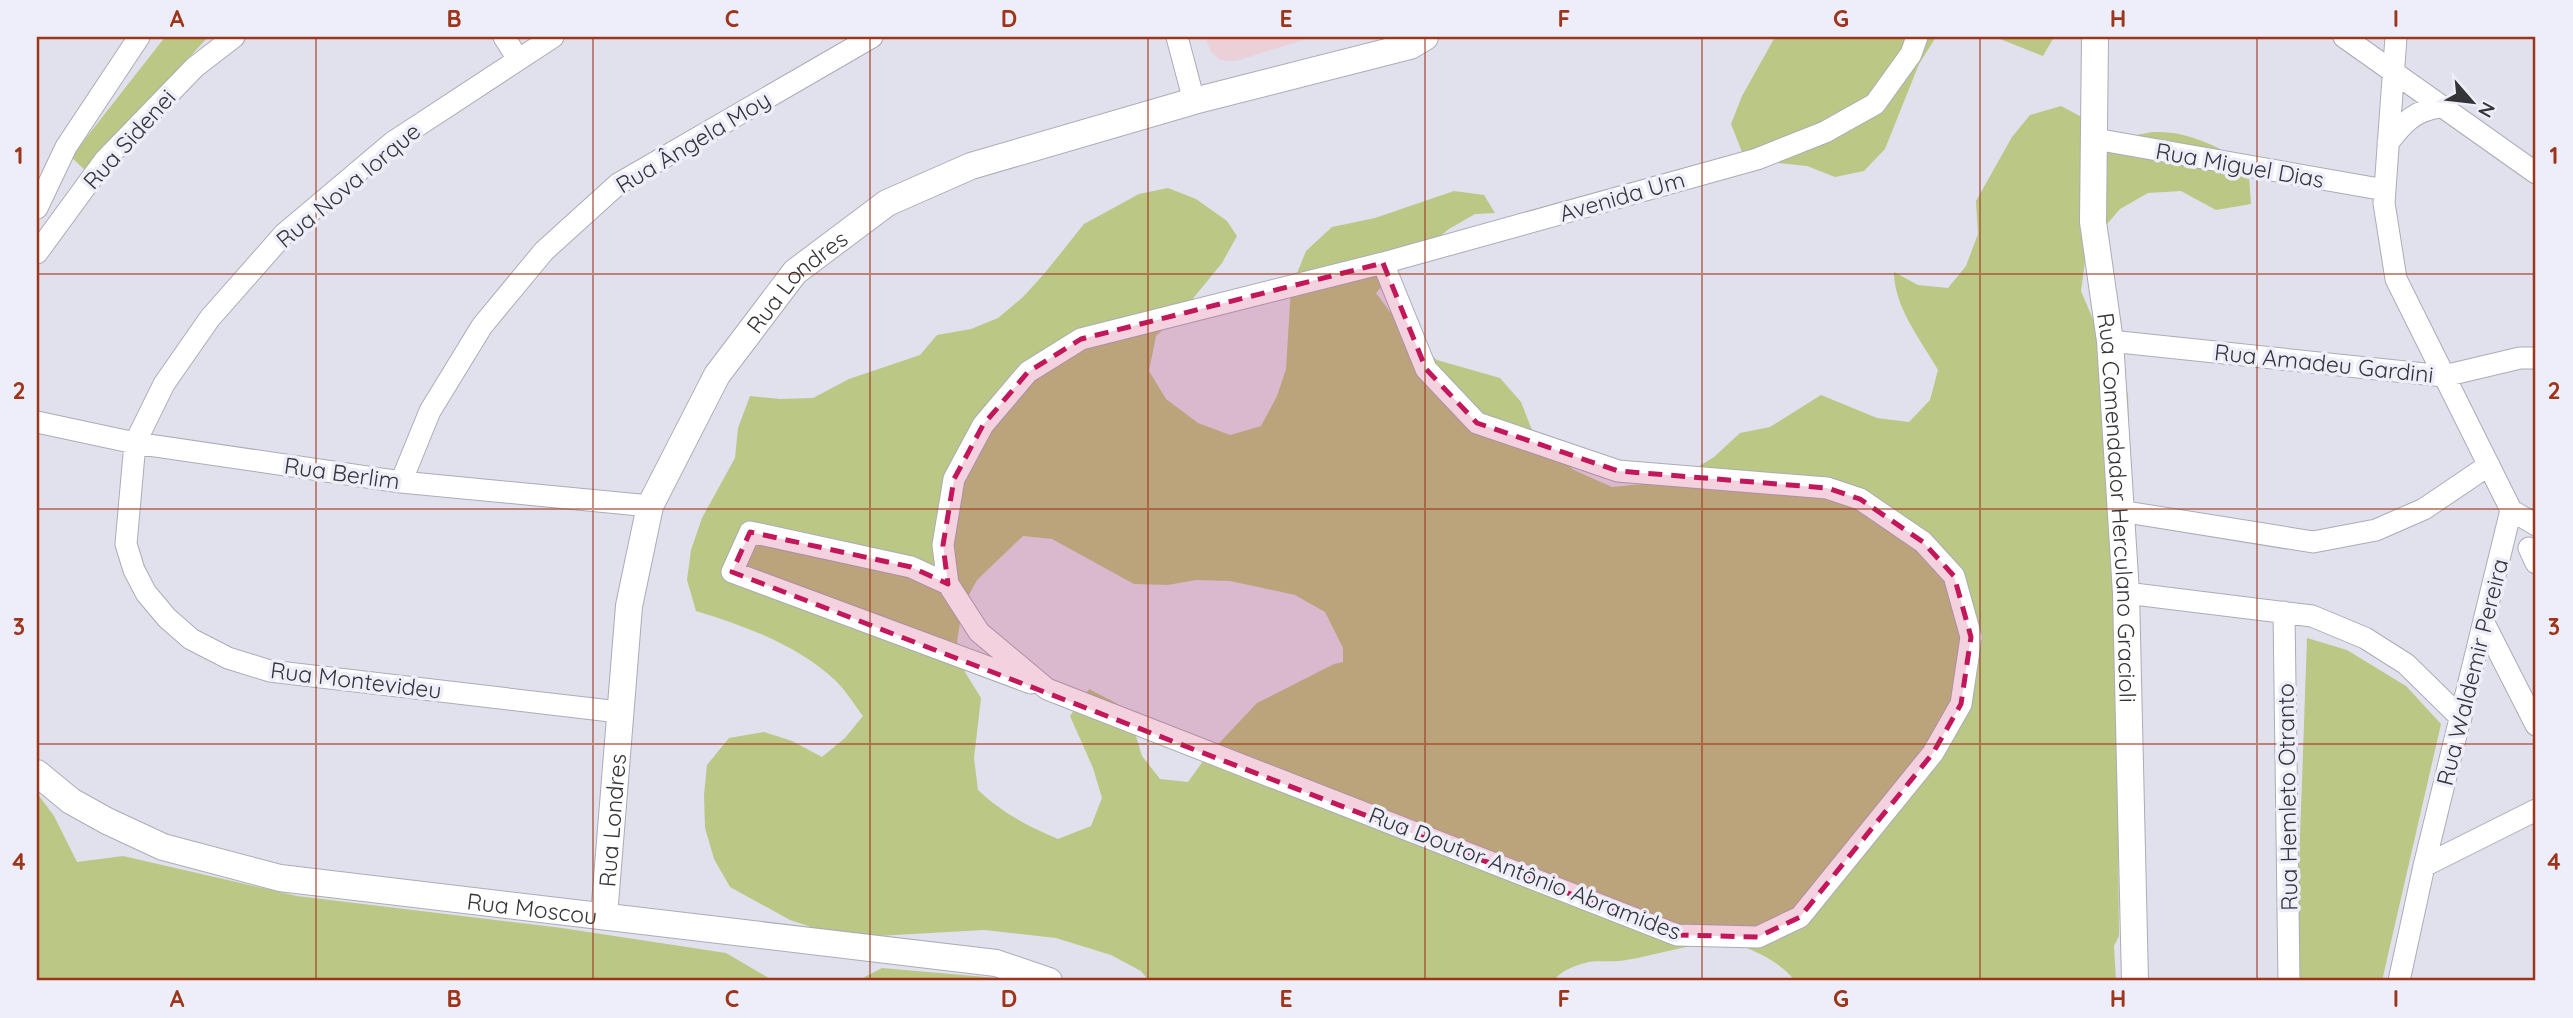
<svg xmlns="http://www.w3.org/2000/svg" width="2573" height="1018" font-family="Quicksand,sans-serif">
<rect width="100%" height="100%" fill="#e0e1ed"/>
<path fill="#ebd1d7" d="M 1205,37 L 1313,37 L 1236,61 L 1221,60 L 1211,52 Z"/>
<path fill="#bac785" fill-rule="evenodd" d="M 165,37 L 208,37 L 85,170 L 71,157 Z
M 1775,37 L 1936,37 L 1919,64 L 1885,149 L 1864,171 L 1835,177 L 1807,166 L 1778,163 L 1742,152 L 1731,124 L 1742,96 Z
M 1995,37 L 2054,37 L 2043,56 Z
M 2061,106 L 2091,122 L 2112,141 C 2126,138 2141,133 2155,132 C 2189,131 2220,148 2248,164 L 2251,204 L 2216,210 L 2181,191 L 2148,193 L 2120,209 L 2101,231 L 2085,261 L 2081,291 L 2095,324 L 2112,353 L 2128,394 L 2129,427 L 2115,522 L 2119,936 L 2114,946 L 2116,981 L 1795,981 C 1782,964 1757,950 1736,945 C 1704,937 1651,958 1618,961 C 1607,962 1595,960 1585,963 C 1573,966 1561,971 1553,981 L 1149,981 L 1141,971 L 1111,955 L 1056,938 L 984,930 L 878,936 L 817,929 L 790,920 L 730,887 L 714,859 L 705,828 L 704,795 L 707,765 L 729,738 L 764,732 L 792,741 L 822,757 L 845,738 L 863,716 C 854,704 846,691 836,681 C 798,645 745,626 696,611 L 687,580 L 691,550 L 702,518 L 735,458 L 738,428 L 750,396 L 780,399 L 813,398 L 849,379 L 920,355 L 937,335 L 971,329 L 998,318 L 1023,297 L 1044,274 L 1084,224 L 1139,194 L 1168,188 L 1196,199 L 1227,221 L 1237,236 L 1222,263 L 1182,312 L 1156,336 L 1149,371 L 1166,399 L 1198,423 L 1230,435 L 1261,426 L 1277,396 L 1286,369 L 1291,288 L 1306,251 L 1332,227 L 1375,218 L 1454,191 L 1484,195 L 1495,213 L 1475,214 L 1449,229 L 1397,270 L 1376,293 L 1408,336 L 1437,360 L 1500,378 L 1521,402 L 1532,430 L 1550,452 L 1574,470 L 1612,487 L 1653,483 L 1688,473 L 1714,457 L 1740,433 L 1770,427 L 1821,395 L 1877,418 L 1909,422 L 1930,400 L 1938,370 C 1921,340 1894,307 1894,272 L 1918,285 L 1948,288 L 1966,266 L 1978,234 L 1976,201 L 2012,137 L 2030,115 ZM 1023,536 L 1052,539 L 1134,584 L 1168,585 L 1196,580 L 1230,581 L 1295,595 L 1325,612 L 1343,648 L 1343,662 L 1334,664 L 1257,703 L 1206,757 L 1188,782 L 1160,779 L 1142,756 L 1133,726 L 1116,703 L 1089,689 L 1070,716 L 1093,768 L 1102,798 L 1091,826 L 1058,839 C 1026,825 1004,814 978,790 L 974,758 L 981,698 L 965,672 L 957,641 L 963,606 L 977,580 Z
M 2307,638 L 2347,650 L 2406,686 L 2441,724 L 2382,981 L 2295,981 Z
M 37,793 L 54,816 L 77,862 L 123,856 L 297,896 L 562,928 L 726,953 L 774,981 L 37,981 Z
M 882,968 L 997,978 L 1005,981 L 857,981 Z"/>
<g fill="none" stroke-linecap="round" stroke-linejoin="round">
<defs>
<path id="minor" d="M 504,37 L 518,59
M 553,37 L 393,142 L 284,234 L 210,318 L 164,384 L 135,443 L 126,544 L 134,570 L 146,593 L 167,618 L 191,639 L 228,658 L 270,671 L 619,712
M 1177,37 L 1194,101
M 2344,37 L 2536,173
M 2396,37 L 2384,203 L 2396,279 L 2511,510 L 2424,866 L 2399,981
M 2095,139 L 2385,190
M 2388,143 C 2403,123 2415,110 2440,107
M 37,208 L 66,147 L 139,37
M 37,253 L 105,160 L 195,67 L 234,37
M 1383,263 L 1426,369 L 1477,423 L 1618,471 L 1827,488 L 1860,499 L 1923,542 L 1954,576 L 1971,637 L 1961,704 L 1933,753 L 1800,917 L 1758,937 L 1677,935 L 1047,689 L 979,632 L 948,584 L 943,545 L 954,479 L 983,425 L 1028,372 L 1081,339 L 1383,263 L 1757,159 L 1825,132 L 1875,104 L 1911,54 L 1917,37
M 2110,341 L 2444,376 L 2520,358 L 2536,358
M 37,422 L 135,443 L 401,482 L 650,506
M 401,482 L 430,411 L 482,326 L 544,251 L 618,184 L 872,37
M 2511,510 L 2536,525
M 2120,511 L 2313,542 L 2376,530 L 2424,509 L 2489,465
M 2529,548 L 2536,563
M 948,584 L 911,567 L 750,532 L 732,572 L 1031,683
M 2126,593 L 2312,616 L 2365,638 L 2406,664 L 2461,718
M 2284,612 L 2289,981
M 2484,623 L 2536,725
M 2424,866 L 2536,810"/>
<g id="tertiary">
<path id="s1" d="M 2095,37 L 2093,222 L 2110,341 L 2126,593 L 2135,981"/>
<path id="s2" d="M 37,773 L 71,801 L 107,821 L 163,847 L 280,878 L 996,963 L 1049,981"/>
<path id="s3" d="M 604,916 L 629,606 L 650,506 L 717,375 L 795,272 L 887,203 L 971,166 L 1194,101 L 1410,46 L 1425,37"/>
</g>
</defs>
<use href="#minor" stroke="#abacb7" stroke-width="23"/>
<use href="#tertiary" stroke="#abacb7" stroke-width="28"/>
<use href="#minor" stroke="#fff" stroke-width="21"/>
<use href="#tertiary" stroke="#fff" stroke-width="26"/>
</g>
<path fill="#c2185b" fill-opacity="0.2" stroke="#c2185b" stroke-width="5" stroke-dasharray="14 9" stroke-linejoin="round" d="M 1383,263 L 1426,369 L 1477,423 L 1618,471 L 1827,488 L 1860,499 L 1923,542 L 1954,576 L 1971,637 L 1961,704 L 1933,753 L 1800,917 L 1758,937 L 1677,935 L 732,572 L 750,532 L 911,567 L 948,584 L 943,545 L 954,479 L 983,425 L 1028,372 L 1081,339 Z"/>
<path fill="none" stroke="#9d351a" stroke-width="2" stroke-opacity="0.55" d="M 316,37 L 316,981M 593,37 L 593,981M 870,37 L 870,981M 1148,37 L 1148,981M 1425,37 L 1425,981M 1702,37 L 1702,981M 1980,37 L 1980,981M 2257,37 L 2257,981M 37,274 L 2536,274M 37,509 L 2536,509M 37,744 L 2536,744"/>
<g text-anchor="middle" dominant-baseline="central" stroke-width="7" stroke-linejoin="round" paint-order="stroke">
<g font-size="23" fill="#343439" stroke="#eeeefa">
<text transform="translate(129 139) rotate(-48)">Rua Sidenei</text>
<text transform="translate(693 142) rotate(-31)">Rua Ângela Moy</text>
<text transform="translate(2240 165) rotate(10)">Rua Miguel Dias</text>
<text transform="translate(348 185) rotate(-40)">Rua Nova Iorque</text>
<text transform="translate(1622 196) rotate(-16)">Avenida Um</text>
<text stroke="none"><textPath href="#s3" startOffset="684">Rua Londres</textPath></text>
<text transform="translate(2324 363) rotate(6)">Rua Amadeu Gardini</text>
<text transform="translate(342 473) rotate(8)">Rua Berlim</text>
<text stroke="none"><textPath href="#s1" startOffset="472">Rua Comendador Herculano Gracioli</textPath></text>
<text transform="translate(2472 672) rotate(-76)">Rua Waldemir Pereira</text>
<text transform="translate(356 680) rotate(7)">Rua Montevideu</text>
<text transform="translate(2287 797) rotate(-91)">Rua Hemleto Otranto</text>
<text stroke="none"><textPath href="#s3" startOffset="96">Rua Londres</textPath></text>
<text transform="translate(1525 873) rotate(21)">Rua Doutor Antônio Abramides</text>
<text stroke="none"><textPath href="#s2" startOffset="522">Rua Moscou</textPath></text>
</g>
</g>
<rect width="2573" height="1018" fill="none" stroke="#eeeefa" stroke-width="77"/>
<g transform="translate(2472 102) rotate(118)" stroke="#eeeefa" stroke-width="5" paint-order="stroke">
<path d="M0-5L12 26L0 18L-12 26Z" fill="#343439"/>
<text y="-10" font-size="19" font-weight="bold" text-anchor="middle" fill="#343439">N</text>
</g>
<rect x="38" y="38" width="2496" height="941" fill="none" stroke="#9d351a" stroke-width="2.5"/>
<g font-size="23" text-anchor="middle" font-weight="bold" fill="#9d351a">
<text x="177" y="27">A</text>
<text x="454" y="27">B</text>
<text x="732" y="27">C</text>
<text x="1009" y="27">D</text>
<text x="1286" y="27">E</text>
<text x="1564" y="27">F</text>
<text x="1841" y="27">G</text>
<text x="2118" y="27">H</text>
<text x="2396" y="27">I</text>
<text x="19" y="164">1</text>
<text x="2554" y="164">1</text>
<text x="19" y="399">2</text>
<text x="2554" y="399">2</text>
<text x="19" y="635">3</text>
<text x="2554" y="635">3</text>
<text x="19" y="870">4</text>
<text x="2554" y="870">4</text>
<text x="177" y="1007">A</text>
<text x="454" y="1007">B</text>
<text x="732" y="1007">C</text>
<text x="1009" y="1007">D</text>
<text x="1286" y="1007">E</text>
<text x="1564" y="1007">F</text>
<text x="1841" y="1007">G</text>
<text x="2118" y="1007">H</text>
<text x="2396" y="1007">I</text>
</g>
</svg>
